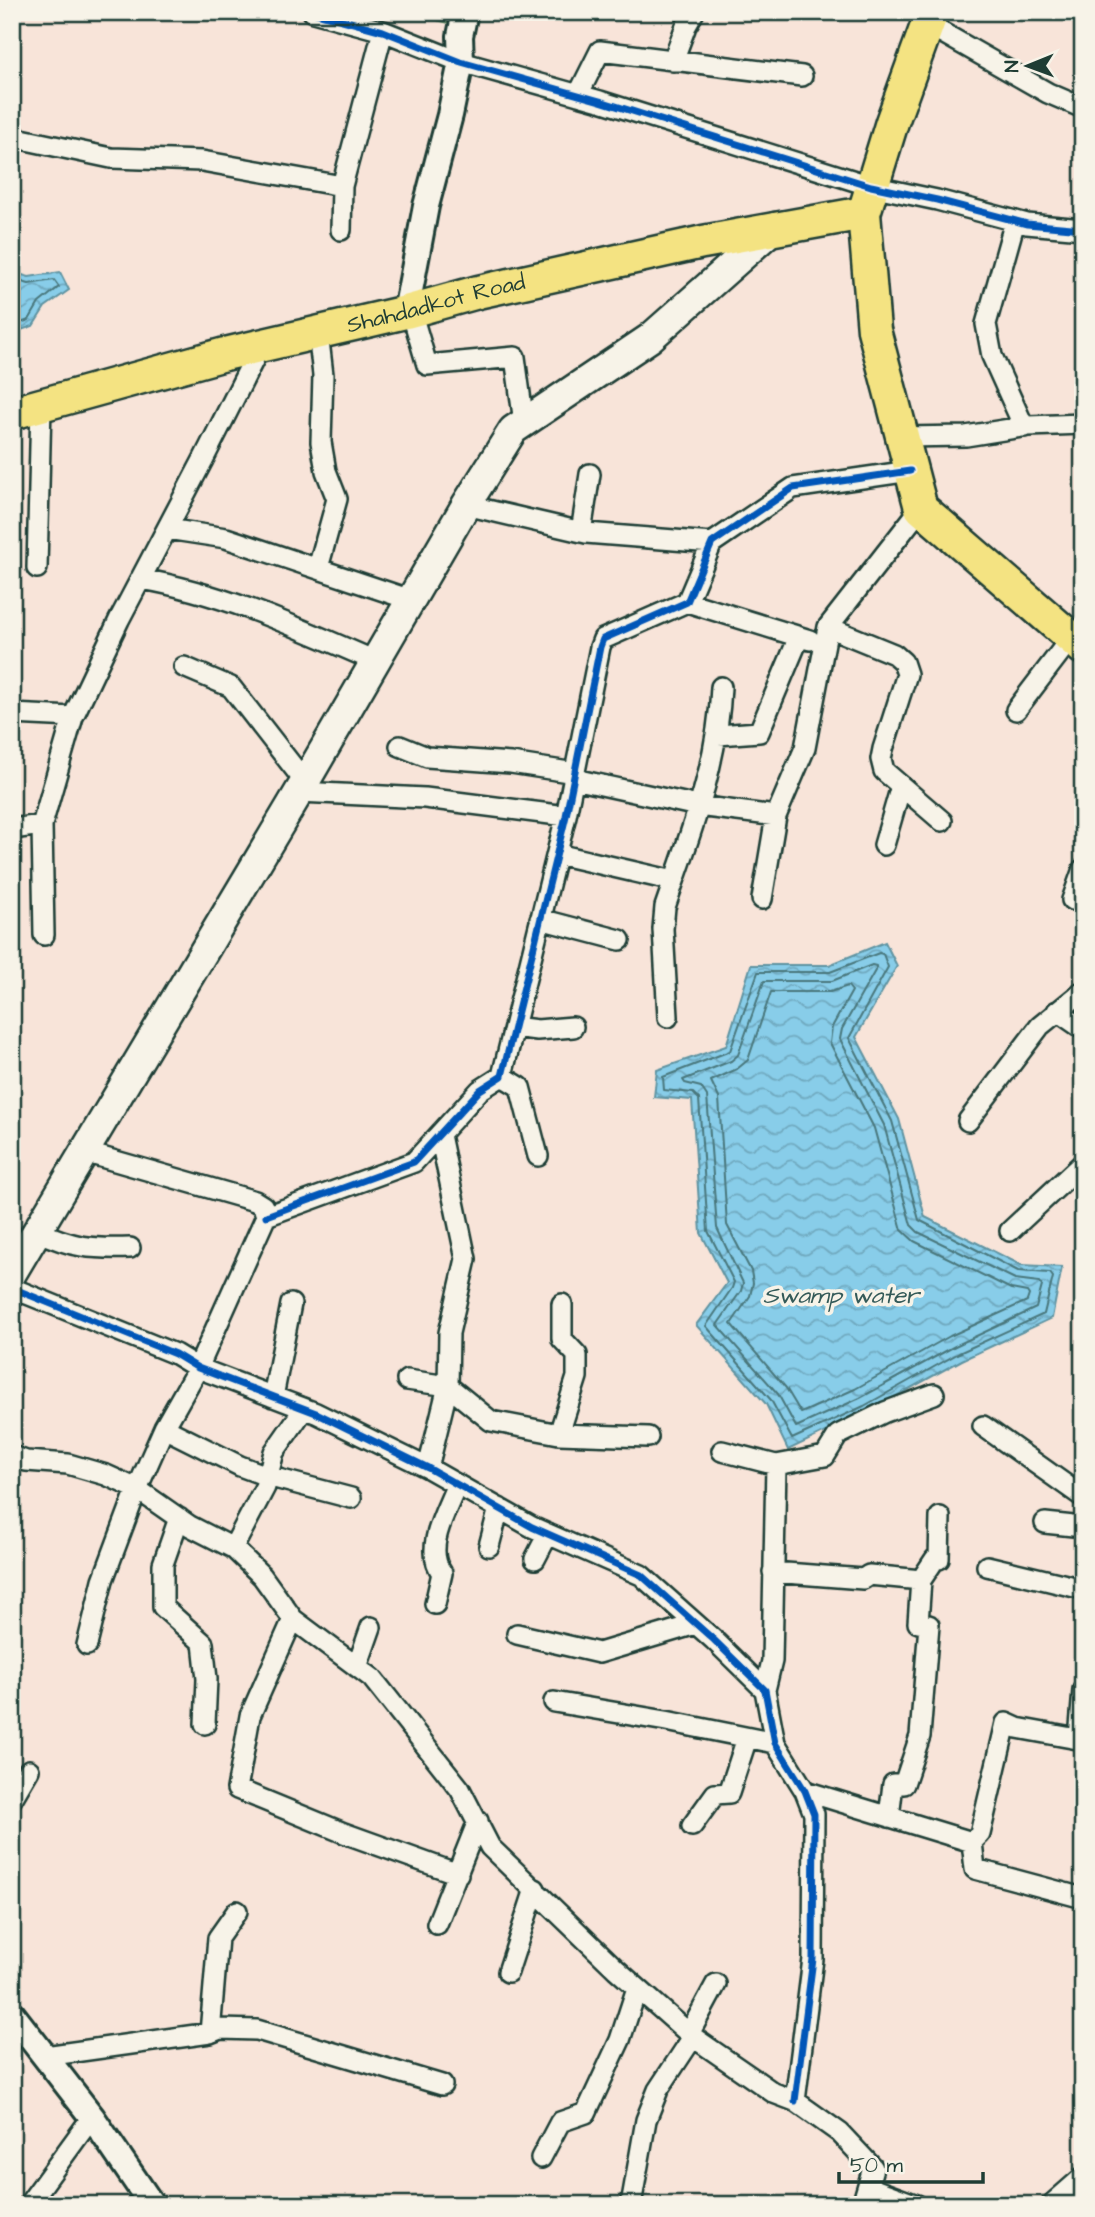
<svg xmlns="http://www.w3.org/2000/svg" width="1095" height="2217" font-family="'Architects Daughter',sans-serif">
<defs>
<pattern id="park-dots" width="8" height="8" patternUnits="userSpaceOnUse" patternTransform="scale(1.75)"><rect width="8" height="8" fill="#aadea0"/><path d="M2 2h.1M6 6h.1" fill="none" stroke="#92bf8a" stroke-width="1.8" stroke-linecap="round"/></pattern>
<pattern id="water-waves" width="16" height="10" patternUnits="userSpaceOnUse" patternTransform="scale(1.75)"><rect width="16" height="10" fill="#88cde9"/><path d="M0 5q4-4 8 0t8 0" fill="none" stroke="#6fa8be"/></pattern>
</defs>
<rect width="100%" height="100%" fill="#f8e4d9"/>
<filter id="ink" filterUnits="userSpaceOnUse"><feTurbulence type="fractalNoise" baseFrequency=".0143" numOctaves="2"/><feDisplacementMap in="SourceGraphic" scale="14" xChannelSelector="R" yChannelSelector="G"/><feConvolveMatrix kernelMatrix="1 2 1 2 8 2 1 2 1" color-interpolation-filters="sRGB"/></filter>
<g filter="url(#ink)">
<path fill="url(#park-dots)" stroke="#648e6a" stroke-width="2" d="M 405,12 L 453,12 L 449,23 Z"/>
<path fill="url(#water-waves)" stroke="#5e93a1" stroke-width="2" d="M 12,272 L 29,277 L 60,272 L 69,290 L 45,307 L 33,326 L 12,333 Z
M 885,942 L 897,966 L 856,1037 L 899,1119 L 925,1217 L 1021,1265 L 1062,1267 L 1052,1318 L 962,1360 L 867,1412 L 788,1450 L 766,1404 L 696,1325 L 727,1283 L 701,1233 L 692,1100 L 654,1097 L 657,1070 L 726,1046 L 751,965 L 829,965 Z"/>
<g fill="none" stroke-linecap="round" stroke-linejoin="round">
<path stroke="#49777c" stroke-width="2" d="M 12,279 L 29,284 L 54,280 L 59,287 L 39,303 L 29,320 L 12,326
M 879,953 L 883,954 L 888,967 L 849,1038 L 892,1121 L 919,1220 L 1018,1271 L 1050,1273 L 1053,1277 L 1044,1314 L 959,1353 L 864,1406 L 792,1439 L 771,1400 L 706,1326 L 732,1288 L 734,1282 L 708,1231 L 699,1099 L 693,1093 L 664,1090 L 663,1077 L 730,1051 L 758,972 L 830,972 Z
M 872,965 L 876,966 L 876,969 L 842,1029 L 840,1039 L 884,1125 L 911,1225 L 918,1232 L 1015,1279 L 1039,1282 L 1042,1286 L 1036,1308 L 955,1346 L 860,1398 L 796,1427 L 778,1394 L 717,1325 L 741,1291 L 743,1283 L 717,1228 L 707,1096 L 701,1087 L 685,1083 L 683,1080 L 731,1061 L 738,1055 L 764,981 L 832,981 Z
M 848,986 L 852,991 L 832,1027 L 830,1043 L 874,1128 L 902,1230 L 914,1241 L 1011,1289 L 1027,1292 L 1029,1295 L 1027,1301 L 950,1336 L 855,1389 L 801,1413 L 786,1388 L 731,1324 L 750,1296 L 753,1283 L 751,1271 L 727,1225 L 719,1098 L 711,1081 L 737,1069 L 748,1060 L 771,992 L 830,992 Z"/>
<defs>
<path id="minor" d="M 313,12 L 383,31 L 461,62 L 600,101 L 871,186 L 937,200 L 1027,224 L 1083,229
M 927,24 L 1048,93 L 1083,108
M 673,61 L 686,26 L 694,12
M 578,95 L 600,51 L 802,76
M 12,137 L 111,158 L 202,161 L 342,186
M 1015,221 L 986,324 L 992,356 L 1024,427
M 341,230 L 342,186 L 383,31
M 411,311 L 427,365 L 515,357 L 524,423
M 318,332 L 323,375 L 321,442 L 326,471 L 337,499 L 318,568
M 902,437 L 966,436 L 1028,426 L 1083,424
M 466,505 L 586,533 L 712,543
M 167,529 L 226,538 L 411,600
M 581,532 L 590,474
M 37,568 L 41,405
M 141,579 C 223,593 299,628 375,661
M 687,602 L 810,640
M 828,627 L 894,654 L 903,662 L 907,674 L 883,749 L 881,759 L 884,771 L 942,821
M 184,667 L 231,687 L 305,782
M 1016,710 L 1071,638
M 12,714 L 73,717
M 718,735 L 759,732 L 799,637
M 400,746 L 427,757 L 511,763 L 575,773
M 574,779 L 698,806 L 776,816
M 299,792 L 425,798 L 566,816
M 12,829 L 42,825
M 884,845 L 901,786
M 557,854 L 674,881
M 762,899 L 776,816 L 805,748 L 828,627 L 921,508
M 1072,900 L 1083,869
M 540,919 L 620,940
M 44,935 L 42,825 L 73,717 L 119,620 L 203,460 L 261,345
M 1057,1011 L 1083,1029
M 668,1017 L 663,929 L 665,907 C 690,834 718,765 721,687
M 514,1027 L 537,1030 L 573,1027
M 502,1076 L 520,1087 L 538,1156
M 968,1121 L 1040,1026 L 1083,991
M 84,1152 L 255,1201 L 263,1206 L 266,1216 L 198,1368 L 164,1428 L 137,1489 L 103,1580 L 87,1645
M 266,1216 L 414,1162 L 480,1090 L 502,1076 L 566,816 L 600,647 L 603,639 L 687,602 L 712,543 L 793,488 L 910,471
M 37,1231 C 74,1248 90,1249 130,1248
M 1010,1231 L 1083,1163
M 12,1288 L 175,1354 L 198,1368 L 316,1413 L 428,1468 L 532,1527 L 641,1575 L 714,1640 L 765,1690 L 775,1743 L 805,1791 L 814,1814 L 813,1959 L 795,2101
M 407,1380 L 448,1386 L 491,1421 L 559,1434 L 648,1437
M 273,1397 L 291,1304
M 983,1426 L 1083,1497
M 164,1428 L 240,1466 L 267,1476 L 351,1498
M 559,1434 L 577,1377 L 577,1355 L 562,1339 L 562,1304
M 722,1451 L 776,1465 L 825,1456 L 838,1435 L 885,1412 L 934,1394
M 12,1456 L 26,1461 L 68,1464 L 106,1475 L 137,1489 L 190,1526 L 233,1548 L 262,1576 L 293,1619 L 372,1678 L 460,1789 L 490,1847 L 616,1969 L 693,2037 L 774,2093 L 795,2101 L 840,2133 L 873,2168 L 862,2205
M 428,1468 L 448,1386 L 449,1333 L 466,1259 L 440,1135
M 179,1518 L 163,1564 L 163,1607 L 203,1643 L 207,1679 L 205,1724
M 1045,1523 L 1083,1527
M 489,1546 L 499,1508
M 233,1548 L 265,1487 L 274,1452 L 304,1409
M 535,1559 L 548,1534
M 987,1566 L 1083,1589
M 773,1572 L 863,1579 L 869,1575 L 921,1580
M 435,1604 L 442,1573 C 423,1548 447,1510 457,1484
M 293,1619 L 250,1716 L 237,1789 L 344,1833 L 458,1874
M 517,1634 L 599,1653 L 696,1624
M 357,1667 L 371,1627
M 765,1690 L 772,1661 L 776,1465
M 554,1702 L 666,1721 L 775,1743
M 1079,1739 L 1083,1690
M 1083,1740 L 1017,1728 L 1006,1723 L 980,1834 L 972,1842 L 975,1869 L 1083,1898
M 805,1791 L 972,1842
M 12,1799 L 29,1770
M 889,1817 L 893,1784 L 904,1784 L 920,1736 L 929,1625 L 918,1623 L 921,1580 L 935,1559 L 939,1559 L 940,1517
M 692,1826 L 715,1794 L 729,1793 L 747,1738
M 437,1924 L 478,1821
M 508,1972 L 535,1889
M 210,2033 L 218,1938 L 237,1911
M 689,2034 L 716,1984
M 45,2056 L 210,2033 L 220,2029 L 257,2030 L 442,2085
M 541,2158 L 560,2122 L 586,2113 L 620,2040 L 637,1988
M 868,2187 L 917,2205
M 28,2205 L 92,2117
M 631,2205 L 646,2120 L 658,2090 L 693,2037
M 1051,2205 L 1083,2177"/>
<path id="tertiary" d="M 406,312 L 426,206 L 450,115 L 461,62 L 460,36 L 465,12
M 12,2014 L 92,2117 L 152,2205"/>
<path id="secondary" d="M 12,1273 L 305,782 L 466,505 L 513,430 L 650,338 L 775,227"/>
<g id="primary">
<path d="M 932,12 L 892,122 L 864,213 L 874,330 L 921,508 L 1083,648"/>
<path id="s1" d="M 12,413 L 225,354 L 406,312 L 478,292 L 703,242 L 864,213"/>
</g>
</defs>
<use href="#minor" stroke="#1f3d34" stroke-width="24"/>
<use href="#tertiary" stroke="#1f3d34" stroke-width="30"/>
<use href="#secondary" stroke="#1f3d34" stroke-width="33"/>
<use href="#primary" stroke="#1f3d34" stroke-width="37"/>
<use href="#minor" stroke="#f7f3e8" stroke-width="19"/>
<use href="#tertiary" stroke="#f7f3e8" stroke-width="24"/>
<use href="#secondary" stroke="#f7f3e8" stroke-width="28"/>
<use href="#primary" stroke="#f4e382" stroke-width="32"/>
<defs>
<path id="cycleway" d="M 313,12 L 383,31 L 461,62 L 600,101 L 871,186 L 937,200 L 1027,224 L 1083,229
M 266,1216 L 414,1162 L 480,1090 L 502,1076 L 566,816 L 600,647 L 603,639 L 687,602 L 712,543 L 793,488 L 910,471
M 12,1288 L 175,1354 L 198,1368 L 316,1413 L 428,1468 L 532,1527 L 641,1575 L 714,1640 L 765,1690 L 775,1743 L 805,1791 L 814,1814 L 813,1959 L 795,2101"/>
</defs>
<use href="#cycleway" stroke="#f7f3e8" stroke-width="11"/>
<use href="#cycleway" stroke="#0057b8" stroke-width="7"/>
</g>
</g>
<g text-anchor="middle" dominant-baseline="central" stroke-width="7" stroke-linejoin="round" paint-order="stroke">
<g font-size="23" fill="#1f3d34" stroke="#f7f3e8">
<text stroke="none"><textPath href="#s1" startOffset="438">Shahdadkot Road</textPath></text>
</g>
<g font-size="24" font-style="italic" fill="#345a58" stroke="#f7f3e8">
<text x="841" y="1296">Swamp water</text>
</g>
</g>
<rect width="1095" height="2217" fill="none" stroke="#f7f3e8" stroke-width="42"/>
<rect x="21" y="21" width="1053" height="2175" fill="none" stroke="#1f3d34" stroke-width="2.5" filter="url(#ink)"/>
<g transform="translate(1028 66) rotate(269)" stroke="#f7f3e8" stroke-width="5" paint-order="stroke">
<path d="M0-5L12 26L0 18L-12 26Z" fill="#1f3d34"/>
<text y="-10" font-size="19" font-weight="bold" text-anchor="middle" fill="#1f3d34">N</text>
</g>
<path d="M839 2172v10h144v-10" fill="none" stroke="#1f3d34" stroke-width="3.5"/>
<text x="850" y="2172" font-size="21" fill="#1f3d34" stroke="#f7f3e8" stroke-width="5" paint-order="stroke">50 m</text>
</svg>
